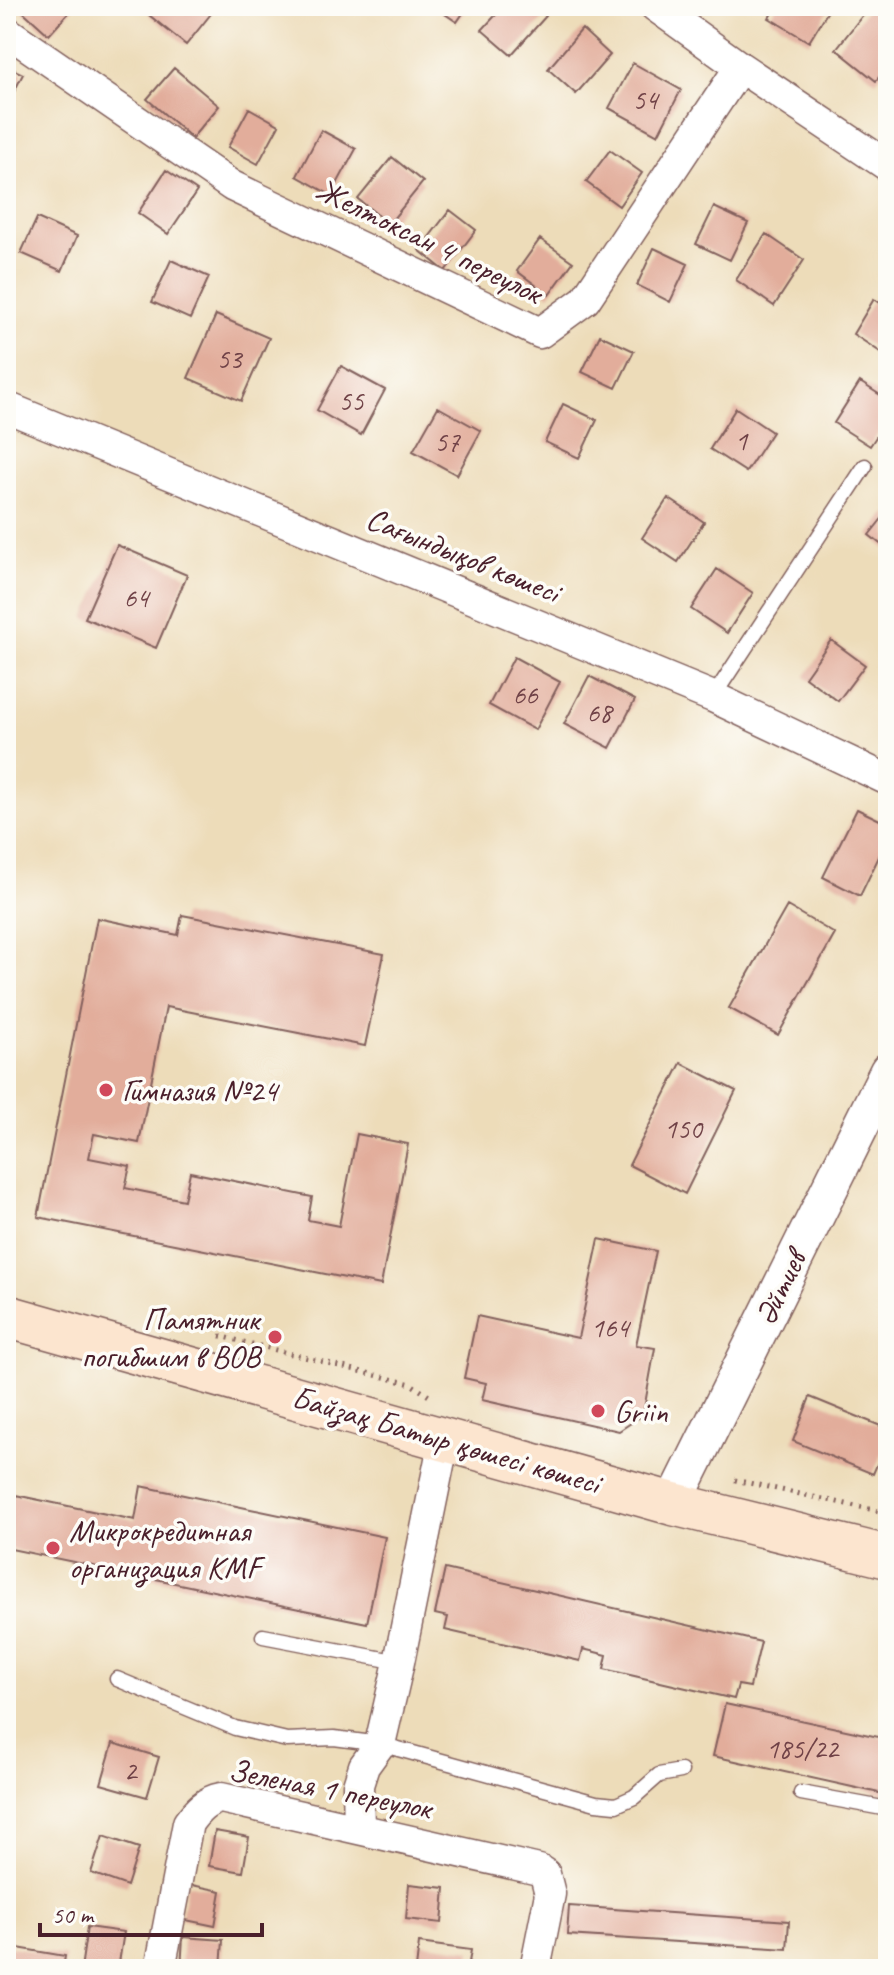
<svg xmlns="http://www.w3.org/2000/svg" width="894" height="1975" font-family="Caveat,sans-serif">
<rect width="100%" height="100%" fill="#fdfcf7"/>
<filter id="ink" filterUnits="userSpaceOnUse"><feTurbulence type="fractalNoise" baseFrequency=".0125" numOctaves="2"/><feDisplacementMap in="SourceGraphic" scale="16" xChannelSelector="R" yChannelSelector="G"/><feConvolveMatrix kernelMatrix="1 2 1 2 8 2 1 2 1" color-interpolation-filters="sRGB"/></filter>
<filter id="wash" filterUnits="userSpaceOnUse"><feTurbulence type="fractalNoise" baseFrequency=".006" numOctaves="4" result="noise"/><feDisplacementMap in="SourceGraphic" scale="32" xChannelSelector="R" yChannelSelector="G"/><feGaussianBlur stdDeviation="1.8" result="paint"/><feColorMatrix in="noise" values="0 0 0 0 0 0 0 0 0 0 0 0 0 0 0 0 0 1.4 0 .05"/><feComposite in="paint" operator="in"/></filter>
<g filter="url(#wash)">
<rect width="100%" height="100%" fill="#eddcb9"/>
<g id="blocks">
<path fill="#e2ad9b" d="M 17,6 L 75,6 L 49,35 Z
M 156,6 L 209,6 L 214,10 L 186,45 L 149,15 Z
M 433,6 L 468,6 L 457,22 Z
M 504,6 L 535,6 L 546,16 L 511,55 L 482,30 Z
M 776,6 L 831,6 L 809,42 L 769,18 Z
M 870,6 L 874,6 L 888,17 L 888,65 L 876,81 L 836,49 Z
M 582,29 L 610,55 L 576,94 L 548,69 Z
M 633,63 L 681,90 L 658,135 L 609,108 Z
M 6,66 L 23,74 L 6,108 Z
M 174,68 L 219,106 L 192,138 L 147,99 Z
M 249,108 L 279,125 L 258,164 L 228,147 Z
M 321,130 L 356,149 L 331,195 L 297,176 Z
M 610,150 L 642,173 L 619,206 L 586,182 Z
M 392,157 L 423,182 L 389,224 L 358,199 Z
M 166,170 L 197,191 L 168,234 L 138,213 Z
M 714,207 L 748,223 L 730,260 L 696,244 Z
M 450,210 L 476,230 L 445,271 L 419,250 Z
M 37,218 L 77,236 L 62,271 L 21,253 Z
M 766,234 L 804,260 L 774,306 L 736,280 Z
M 540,239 L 573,262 L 549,295 L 517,271 Z
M 654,248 L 688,264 L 670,302 L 637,285 Z
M 171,260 L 209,277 L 190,319 L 152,302 Z
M 874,299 L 888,308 L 888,349 L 885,355 L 853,334 Z
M 216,315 L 269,338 L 241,401 L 188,378 Z
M 600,335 L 634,351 L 616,388 L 582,372 Z
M 341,366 L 385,390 L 361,435 L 317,410 Z
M 860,382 L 888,400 L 888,419 L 870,446 L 834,423 Z
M 563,404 L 597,420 L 579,458 L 545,442 Z
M 438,407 L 481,431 L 457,475 L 413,451 Z
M 736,408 L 772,432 L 746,472 L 710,449 Z
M 668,498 L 704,522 L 678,562 L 642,538 Z
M 888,511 L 888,550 L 869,535 Z
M 117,545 L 187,575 L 156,648 L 85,618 Z
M 717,569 L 753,593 L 727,633 L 691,609 Z
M 831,640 L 865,665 L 838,701 L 805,677 Z
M 514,657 L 560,682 L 535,730 L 489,705 Z
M 589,676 L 635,700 L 610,748 L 564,724 Z
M 857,809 L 888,824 L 888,838 L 860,896 L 823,877 Z
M 787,906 L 835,934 L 778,1035 L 729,1008 Z
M 182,915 L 384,954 L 365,1046 L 166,1007 L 139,1143 L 94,1134 L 89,1158 L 130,1166 L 125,1188 L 184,1200 L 190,1172 L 312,1197 L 308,1220 L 339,1226 L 357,1134 L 408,1144 L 381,1285 L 38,1217 L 97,918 L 178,935 Z
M 681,1063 L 736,1091 L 685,1194 L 629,1165 Z
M 599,1239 L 656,1251 L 636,1345 L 655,1348 L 643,1415 L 619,1431 L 482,1400 L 486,1383 L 464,1378 L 477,1316 L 578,1338 Z
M 810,1397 L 888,1429 L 888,1439 L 873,1474 L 793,1441 Z
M 141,1486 L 385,1537 L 367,1623 L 6,1548 L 6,1493 L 135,1520 Z
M 445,1569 L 761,1642 L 750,1687 L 738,1685 L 734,1699 L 604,1669 L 607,1655 L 583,1649 L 580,1661 L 445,1630 L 448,1617 L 435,1614 Z
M 725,1704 L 888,1739 L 888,1795 L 713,1756 Z
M 113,1743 L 159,1757 L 147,1797 L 101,1784 Z
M 215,1831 L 249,1837 L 243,1872 L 209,1866 Z
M 103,1836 L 139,1848 L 127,1886 L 91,1873 Z
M 187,1884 L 221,1891 L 215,1926 L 181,1919 Z
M 409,1884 L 445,1888 L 442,1923 L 406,1919 Z
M 569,1906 L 789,1921 L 787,1949 L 567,1935 Z
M 87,1927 L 124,1932 L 118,1969 L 81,1969 Z
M 183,1937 L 223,1940 L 221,1969 L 181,1969 Z
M 419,1943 L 471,1950 L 468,1969 L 416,1969 Z
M 6,1946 L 65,1956 L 63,1969 L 6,1969 Z"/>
</g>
</g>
<g filter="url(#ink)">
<use href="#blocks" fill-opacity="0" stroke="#83615d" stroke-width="2"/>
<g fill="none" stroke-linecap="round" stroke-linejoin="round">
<defs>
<path id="service" d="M 713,697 L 865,466
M 263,1636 L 399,1662
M 117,1679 L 235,1728 L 287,1740 L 334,1738 L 380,1744 L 596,1803 L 616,1805 L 634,1797 L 659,1775 L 681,1771
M 801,1793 L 888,1809"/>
<path id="minor" d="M 655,6 L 740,67 L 888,166
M 6,31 L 232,186 L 540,333 L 585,300 L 740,67
M 6,407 L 713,697 L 888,780
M 359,1828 L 358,1785 L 364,1766 L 380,1744 L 399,1662 L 444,1440
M 160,1969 L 188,1823 C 197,1811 205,1801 221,1798 L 539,1870 L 545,1874 L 550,1894 L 535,1969"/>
<path id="tertiary" d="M 673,1504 L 888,1071"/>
<path id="secondary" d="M 6,1316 L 673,1504 L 888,1557"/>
</defs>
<use href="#service" stroke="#83615d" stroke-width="17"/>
<use href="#minor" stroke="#83615d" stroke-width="33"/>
<use href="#tertiary" stroke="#83615d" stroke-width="39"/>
<use href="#secondary" stroke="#83615d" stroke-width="45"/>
<path stroke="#83615d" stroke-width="5" stroke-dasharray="2 6" stroke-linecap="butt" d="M 220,1336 L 411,1384 L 429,1396
M 735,1480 L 888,1513"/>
<use href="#service" stroke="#fff" stroke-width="14"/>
<use href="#minor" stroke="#fff" stroke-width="30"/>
<use href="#tertiary" stroke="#fff" stroke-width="36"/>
<use href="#secondary" stroke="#fce5cf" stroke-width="42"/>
</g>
</g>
<g fill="#d1495b" stroke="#fdfcf7" stroke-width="3">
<circle cx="106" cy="1090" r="8"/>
<circle cx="275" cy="1337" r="8"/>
<circle cx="598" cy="1411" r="8"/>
<circle cx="53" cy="1548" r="8"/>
</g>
<g text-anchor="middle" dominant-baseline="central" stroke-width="7" stroke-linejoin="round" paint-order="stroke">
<g font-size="28" fill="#704247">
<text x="645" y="99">54</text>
<text x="229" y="358">53</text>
<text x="351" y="400">55</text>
<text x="741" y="440">1</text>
<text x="447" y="441">57</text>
<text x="136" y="597">64</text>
<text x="525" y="694">66</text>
<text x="599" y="712">68</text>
<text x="683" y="1128">150</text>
<text x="610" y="1327">164</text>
<text x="802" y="1748">185/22</text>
<text x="130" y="1770">2</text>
</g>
<g font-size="32" fill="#4a1f2b" stroke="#fdfcf7">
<text transform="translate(429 241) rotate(26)">Желтоксан 4 переулок</text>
<text transform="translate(463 555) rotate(22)">Сағындықов көшесі</text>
<text transform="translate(780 1288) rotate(-64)">Әйтиев</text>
<text transform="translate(446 1440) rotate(16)">Байзақ Батыр қөшесі көшесі</text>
<text transform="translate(330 1789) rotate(11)">Зеленая 1 переулок</text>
</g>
<g font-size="32" fill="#4a1f2b" stroke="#fdfcf7" text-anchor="start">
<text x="122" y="1090">Гимназия №24</text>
<text x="259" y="1319" text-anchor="end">Памятник<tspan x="259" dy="37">погибшим в ВОВ</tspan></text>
<text x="614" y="1411">Griin</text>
<text x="69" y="1530">Микрокредитная<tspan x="69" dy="37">организация KMF</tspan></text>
</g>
</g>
<rect width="894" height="1975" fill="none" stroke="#fdfcf7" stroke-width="32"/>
<path d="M40 1923v12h222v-12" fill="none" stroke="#4a1f2b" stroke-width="4"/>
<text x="52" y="1923" font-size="24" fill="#4a1f2b" stroke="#fdfcf7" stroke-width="6" paint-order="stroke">50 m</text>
</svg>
